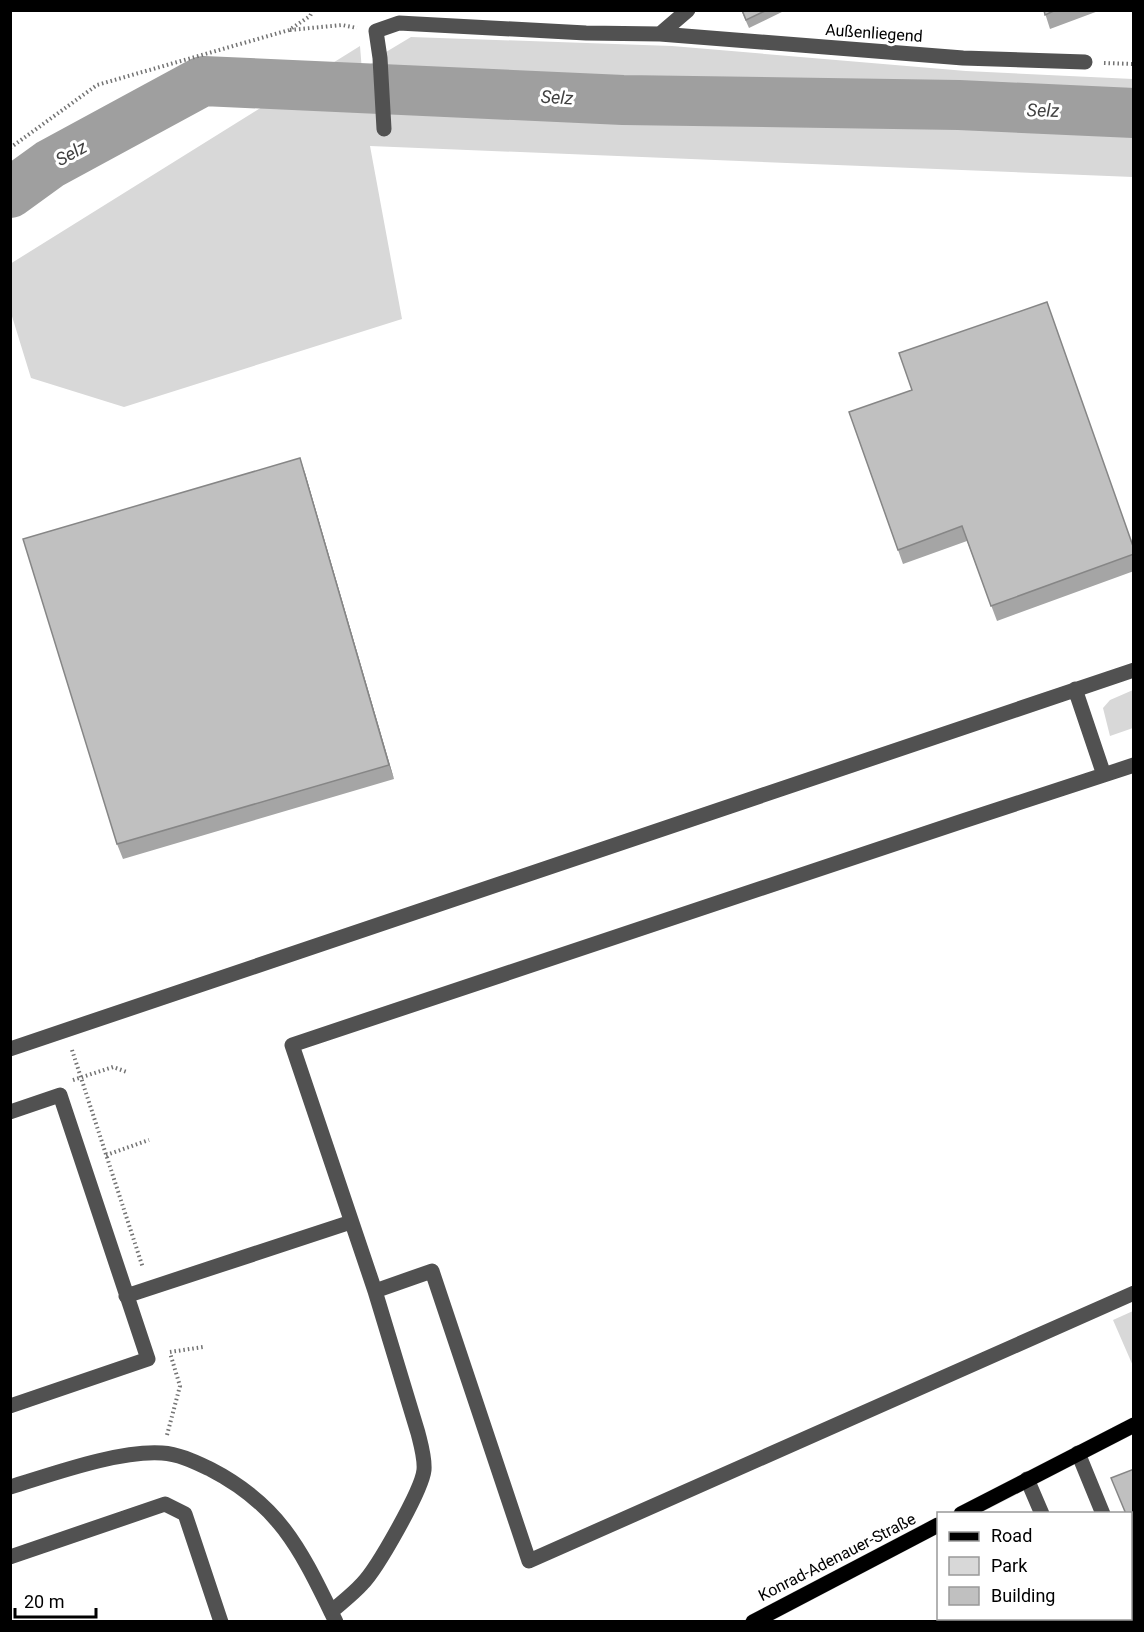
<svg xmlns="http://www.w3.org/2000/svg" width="1144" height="1632" font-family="Roboto,sans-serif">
<rect width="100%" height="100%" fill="#fff"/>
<path fill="#d8d8d8" d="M 411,37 L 672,46 L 966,71 L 1133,79 L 1133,177 L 370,146 L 402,319 L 124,407 L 31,378 L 11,313 L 10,264 L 360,46 L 362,71 L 386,52 Z
M 1133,690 L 1133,728 L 1110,736 L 1103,708 L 1110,700 Z
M 1133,1311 L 1133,1366 L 1113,1320 Z"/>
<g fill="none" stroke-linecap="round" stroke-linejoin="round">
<path stroke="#9f9f9f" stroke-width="50" d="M 10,193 L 50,164 L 203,81 L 623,100 L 959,105 L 1134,113"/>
<defs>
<path id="major" d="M 961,1514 L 1134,1425
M 753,1622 L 938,1525"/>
</defs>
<use href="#major" stroke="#dbdbdb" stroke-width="16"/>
<path stroke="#737373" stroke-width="4" stroke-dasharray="1.5 3" stroke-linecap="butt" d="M 290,30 L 342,25 L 357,28
M 1104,63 L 1134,64
M 10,148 L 97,85 L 289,30 L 310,16 L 313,10
M 72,1050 L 143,1268
M 73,1080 L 113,1067 L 127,1072
M 106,1155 L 149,1140
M 170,1352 L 203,1347
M 167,1435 L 180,1386 L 170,1353"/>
<path stroke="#515151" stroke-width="15" d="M 660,34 L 963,58 L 1085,62
M 384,129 L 380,58 L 376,31 L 399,23 L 586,33 L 660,34 L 688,10
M 1075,689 L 1104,775
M 1134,765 L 963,821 L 292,1045 L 375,1291 L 432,1271 L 529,1561 L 1134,1293
M 10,1049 L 1134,670
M 10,1112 L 60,1095 L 148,1359 L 10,1406
M 126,1296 L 351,1222
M 1078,1453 L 1103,1514
M 1027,1479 L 1042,1514
M 10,1487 C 53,1474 119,1450 162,1453 C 179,1454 195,1462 210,1469 C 282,1506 302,1553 336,1622
M 10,1557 L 165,1504 L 185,1514 L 221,1622
M 1130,1583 L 1134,1591
M 331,1612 C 341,1603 353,1594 362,1584 C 377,1569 422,1490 424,1470 C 425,1458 421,1445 418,1433 L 375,1291
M 1130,1614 L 1134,1612
M 1088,1618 L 1089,1622
M 1113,1622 L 1120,1618"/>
<use href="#major" stroke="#000" stroke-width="15"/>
</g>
<path fill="#a5a5a5" d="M 741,10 L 786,10 L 749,28 Z
M 1044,10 L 1101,10 L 1050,29 Z
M 849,412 L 1134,549 L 1134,571 L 997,621 L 967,541 L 903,564 Z
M 305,473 L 394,779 L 123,859 L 117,844 Z"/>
<path fill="#868686" d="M 300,458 L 305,473 L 394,779 L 389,765 Z"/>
<path fill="#c0c0c0" stroke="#868686" stroke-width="1.5" d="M 742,10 L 767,10 L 746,20 Z
M 1044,10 L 1056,10 L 1045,15 Z
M 1047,302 L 1134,549 L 1134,554 L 991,606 L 962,526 L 898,550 L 849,412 L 912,390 L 899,353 Z
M 300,458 L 389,765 L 117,844 L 23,539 Z
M 1134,1469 L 1134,1532 L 1131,1525 L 1131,1514 L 1126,1514 L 1111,1478 Z
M 992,1618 L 1034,1618 L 1035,1622 L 985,1622 Z
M 1115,1618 L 1118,1618 L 1119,1622 L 1108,1622 Z"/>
<g text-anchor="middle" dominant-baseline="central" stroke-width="6" stroke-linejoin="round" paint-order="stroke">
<g font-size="16" fill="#000" stroke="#fff">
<text transform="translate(874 33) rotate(4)">Außenliegend</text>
<text transform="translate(837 1557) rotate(-27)">Konrad-Adenauer-Straße</text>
</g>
<g font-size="18" font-style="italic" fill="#404040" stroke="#fff">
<text transform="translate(557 97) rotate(3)">Selz</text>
<text transform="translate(1043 110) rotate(1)">Selz</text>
<text transform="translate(71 153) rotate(-29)">Selz</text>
</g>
</g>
<rect width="1144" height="1632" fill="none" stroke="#000000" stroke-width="24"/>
<rect x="937" y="1512" width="195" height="108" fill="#ffffff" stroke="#999999" stroke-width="1.5"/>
<rect x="949" y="1532" width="30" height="9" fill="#000000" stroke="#999999" stroke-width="1.5"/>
<text x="991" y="1542" font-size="18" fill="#000000">Road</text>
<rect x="949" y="1557" width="30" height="18" fill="#d8d8d8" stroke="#999999" stroke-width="1.5"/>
<text x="991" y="1572" font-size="18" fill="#000000">Park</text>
<rect x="949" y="1587" width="30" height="18" fill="#c0c0c0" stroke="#999999" stroke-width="1.5"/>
<text x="991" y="1602" font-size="18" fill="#000000">Building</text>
<path d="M15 1608v9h81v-9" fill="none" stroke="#000000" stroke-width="3"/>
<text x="24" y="1608" font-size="18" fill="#000000" stroke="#ffffff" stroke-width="4.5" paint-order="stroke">20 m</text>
</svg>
